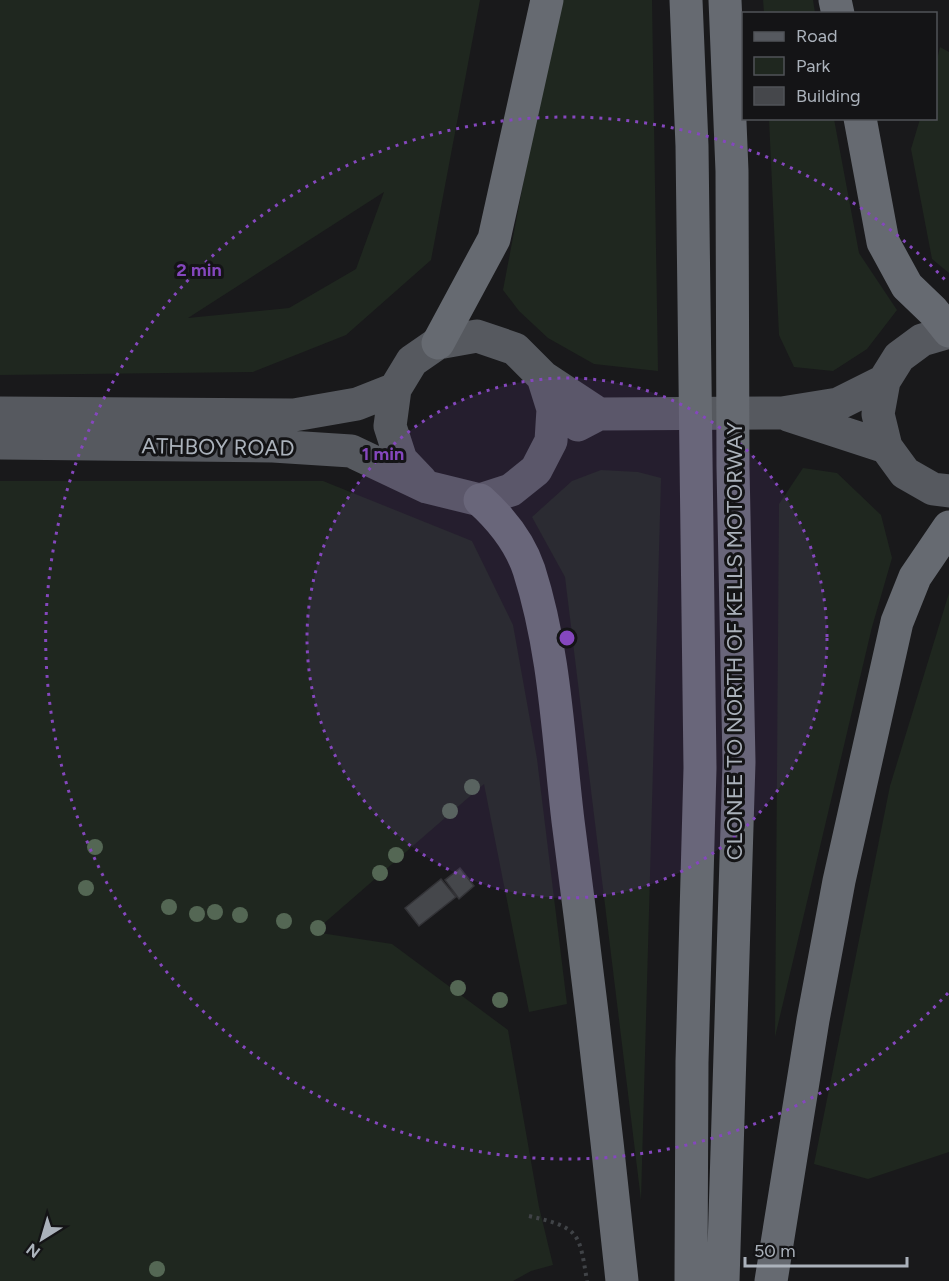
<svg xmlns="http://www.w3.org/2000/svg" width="949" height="1281" font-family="Figtree,sans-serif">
<rect width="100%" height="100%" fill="#19191b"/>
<path fill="#1f271f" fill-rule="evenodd" d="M 0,0 L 480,0 L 431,260 L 346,335 L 253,372 L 0,375 ZM 384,192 L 356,269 L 289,308 L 188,318 Z
M 558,0 L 652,0 L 658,371 L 594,364 L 548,338 L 519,311 L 503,290 Z
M 763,0 L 813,0 L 815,13 L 764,13 Z
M 940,47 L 949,52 L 949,273 L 932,259 L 911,149 L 920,119 L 936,118 L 936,64 Z
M 769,119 L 834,119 L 859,253 L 897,310 L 867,349 L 833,371 L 794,367 L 779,335 Z
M 803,468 L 837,473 L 881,515 L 892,558 L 872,627 L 775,1037 L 779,504 Z
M 601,470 L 638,472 L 661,478 L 641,1200 L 565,577 L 532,517 L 572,481 Z
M 0,481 L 323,481 L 472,541 L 513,625 L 537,759 L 567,1004 L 529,1012 L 484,784 L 314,932 L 392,944 L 508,1030 L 539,1207 L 553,1265 L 531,1271 L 513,1281 L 0,1281 Z
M 949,593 L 949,1152 L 868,1179 L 814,1164 L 890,786 Z"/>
<path fill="#45474b" stroke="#333337" stroke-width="1.5" d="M 460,868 L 474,886 L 459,899 L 445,880 Z
M 441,879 L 456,897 L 419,926 L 405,908 Z"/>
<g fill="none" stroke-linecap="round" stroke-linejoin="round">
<path stroke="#404347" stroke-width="4" stroke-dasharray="3 4.5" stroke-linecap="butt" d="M 529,1216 C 580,1228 579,1232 587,1281"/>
<path stroke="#56595f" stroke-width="33" d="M 949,332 L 922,340 L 899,357 L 884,381 L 878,414 L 886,447 L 905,473 L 933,489 L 949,491
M 0,413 L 294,415 L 357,404 L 395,389
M 788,415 L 886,447
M 578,425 L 599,414 L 782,413 L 838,404 L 884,381
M 0,443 L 273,446 L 351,451 L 427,487 L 480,500 L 511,490 L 536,470 L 551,441 L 553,409 L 543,377
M 421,481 L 401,460 L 390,426 L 395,389 L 412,361 L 438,343 L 477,336 L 515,349 L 543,377 L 599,414"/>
<path stroke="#666a71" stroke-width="33" d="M 686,0 L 692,146 L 700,768 L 692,1062 L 691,1281
M 835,0 L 838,14
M 860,118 L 883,242 L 907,286 L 933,311 L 949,331
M 438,343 L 494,239 L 547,0
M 480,500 C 501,519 520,543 529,570 C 555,651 558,737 568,821 C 588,974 606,1127 622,1281
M 723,1281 L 739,762 L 733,467 L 732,171 L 725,0
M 771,1281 L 813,1020 L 839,881 L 897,622 L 915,577 L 949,527"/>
</g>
<g fill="#546754">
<circle cx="472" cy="787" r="8"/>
<circle cx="450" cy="811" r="8"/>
<circle cx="95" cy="847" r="8"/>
<circle cx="396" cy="855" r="8"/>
<circle cx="380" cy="873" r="8"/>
<circle cx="86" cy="888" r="8"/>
<circle cx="169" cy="907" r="8"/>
<circle cx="215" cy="912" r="8"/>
<circle cx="197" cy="914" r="8"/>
<circle cx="240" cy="915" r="8"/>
<circle cx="284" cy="921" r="8"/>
<circle cx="318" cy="928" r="8"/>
<circle cx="458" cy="988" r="8"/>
<circle cx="500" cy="1000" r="8"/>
<circle cx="157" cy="1269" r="8"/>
</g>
<circle cx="567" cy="638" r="260" fill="#8547be" fill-opacity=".12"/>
<g fill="none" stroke="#8547be" stroke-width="3" stroke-dasharray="3 6">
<circle cx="567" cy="638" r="260"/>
<path d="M948 993A521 521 0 1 1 948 283"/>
</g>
<g text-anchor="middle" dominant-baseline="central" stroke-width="6" stroke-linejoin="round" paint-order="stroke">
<g font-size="22" fill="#abb2bb" stroke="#141416">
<text transform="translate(218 447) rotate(1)">ATHBOY ROAD</text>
<text transform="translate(734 641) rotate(-90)">CLONEE TO NORTH OF KELLS MOTORWAY</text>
</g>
</g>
<circle cx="567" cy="638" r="9" fill="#8547be" stroke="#141416" stroke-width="3"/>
<g font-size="18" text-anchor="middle" font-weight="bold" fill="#8547be" stroke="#141416" stroke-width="6" stroke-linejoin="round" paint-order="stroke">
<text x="199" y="276">2 min</text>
<text x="383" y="460">1 min</text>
</g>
<rect x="742" y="12" width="195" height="108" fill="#141416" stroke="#505358" stroke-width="1.5"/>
<rect x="754" y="32" width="30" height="9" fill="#56595f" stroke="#505358" stroke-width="1.5"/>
<text x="796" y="42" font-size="18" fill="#abb2bb">Road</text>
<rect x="754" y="57" width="30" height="18" fill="#1f271f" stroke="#505358" stroke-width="1.5"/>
<text x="796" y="72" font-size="18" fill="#abb2bb">Park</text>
<rect x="754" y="87" width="30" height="18" fill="#45474b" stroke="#505358" stroke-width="1.5"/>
<text x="796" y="102" font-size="18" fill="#abb2bb">Building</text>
<g transform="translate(42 1239) rotate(217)" stroke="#141416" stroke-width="4.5" paint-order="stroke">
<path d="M0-4.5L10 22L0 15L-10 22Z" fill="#abb2bb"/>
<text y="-9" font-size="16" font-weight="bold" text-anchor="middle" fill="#abb2bb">N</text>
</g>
<path d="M745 1257v9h162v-9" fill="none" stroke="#abb2bb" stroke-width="3"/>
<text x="754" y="1257" font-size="18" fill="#abb2bb" stroke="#141416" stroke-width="4.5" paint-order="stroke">50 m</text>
</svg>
